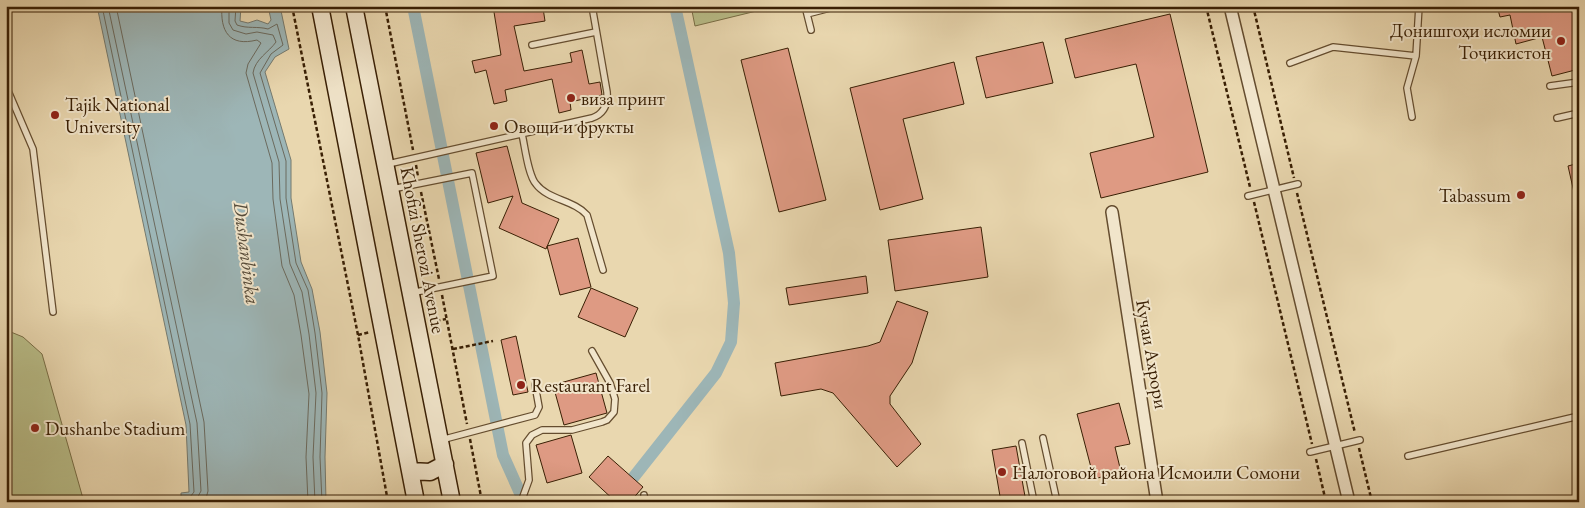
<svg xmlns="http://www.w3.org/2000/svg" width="1585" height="508" font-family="'EB Garamond',serif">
<rect width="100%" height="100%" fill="#e9d7af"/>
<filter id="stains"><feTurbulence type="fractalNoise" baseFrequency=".004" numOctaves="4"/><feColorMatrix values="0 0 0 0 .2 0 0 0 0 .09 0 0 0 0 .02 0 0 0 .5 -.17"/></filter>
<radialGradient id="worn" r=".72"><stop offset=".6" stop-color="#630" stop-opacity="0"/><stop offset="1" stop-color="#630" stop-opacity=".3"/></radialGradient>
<path fill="#b9be89" stroke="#796e46" d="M 691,6 L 777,6 L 695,26 Z
M 6,330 L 23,337 L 42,354 L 84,502 L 6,502 Z"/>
<path fill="#9db6b7" stroke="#757a6f" d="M 97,6 L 241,6 L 240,21 L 248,23 L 257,20 L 268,24 L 271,20 L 268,6 L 280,6 L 289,49 L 275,57 L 265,72 L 291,160 L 291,198 L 301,262 L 312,289 L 320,332 L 327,393 L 325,457 L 326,502 L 181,502 L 181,493 L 189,492 L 186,425 Z"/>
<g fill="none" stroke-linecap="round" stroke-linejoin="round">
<path stroke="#6b6a5e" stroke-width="1" d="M 102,6 L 190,424 L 194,492 L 186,502
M 108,6 L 197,423 L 201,491 L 195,502
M 116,6 L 204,422 L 208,491 L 205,502
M 222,6 C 220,31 229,47 257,40 L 261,43 L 248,64 L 246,73 L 272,163 L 273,199 L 282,266 L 294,295 L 301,335 L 309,394 L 306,457 L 308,502
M 229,6 L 229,23 L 233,30 L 246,34 L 257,32 L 273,35 L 276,42 C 269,52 255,59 253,73 L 279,162 L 280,199 L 290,264 L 302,292 L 309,334 L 316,393 L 313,457 L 315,502
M 236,6 L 235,21 L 237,25 C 248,29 257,26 268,29 L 277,24 L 283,45 L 271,54 L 260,73 L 286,161 L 286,198 L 296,263 L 308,290 L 315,333 L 322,393 L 320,457 L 322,502"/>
<path stroke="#9db6b7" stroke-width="12" d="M 413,6 L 503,455 L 524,502
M 614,502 L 716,373 L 731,342 L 734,303 L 729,253 L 675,6"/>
</g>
<path fill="#de9a83" stroke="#391f04" d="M 493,6 L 530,6 L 531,10 L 543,8 L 545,21 L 514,26 L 524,71 L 572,62 L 570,53 L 582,50 L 589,84 L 600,82 L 602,95 L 570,102 L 571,110 L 559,113 L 552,79 L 505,90 L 507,101 L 494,104 L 486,70 L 475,73 L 472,61 L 501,55 Z
M 1497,6 L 1579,6 L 1579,69 L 1552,76 L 1542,37 L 1516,44 L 1510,15 L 1500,17 Z
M 1170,14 L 1208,172 L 1101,198 L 1090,153 L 1154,137 L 1136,64 L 1075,78 L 1065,39 Z
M 1043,42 L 1053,83 L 986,98 L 976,57 Z
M 788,48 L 826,200 L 779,212 L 741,60 Z
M 954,62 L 964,104 L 903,119 L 923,199 L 880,210 L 850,88 Z
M 507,146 L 522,203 L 559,219 L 546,249 L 499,228 L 513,196 L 488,203 L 476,153 Z
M 1579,163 L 1579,196 L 1575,197 L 1568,166 Z
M 981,227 L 988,277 L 895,291 L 888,240 Z
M 578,238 L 591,287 L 560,295 L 547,246 Z
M 866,276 L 868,293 L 789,305 L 786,288 Z
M 591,288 L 638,308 L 625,337 L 578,317 Z
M 897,301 L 928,312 L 912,363 L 890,396 L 890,404 L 921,444 L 897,467 L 833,393 L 821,389 L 781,396 L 775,363 L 868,346 L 880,342 Z
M 516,336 L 528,392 L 513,395 L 501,340 Z
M 596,373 L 607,413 L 564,425 L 553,385 Z
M 1119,403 L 1130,444 L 1115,447 L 1121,472 L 1094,479 L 1077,414 Z
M 571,435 L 582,473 L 547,483 L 536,445 Z
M 1016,446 L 1026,502 L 1001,502 L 992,450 Z
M 608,456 L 643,487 L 630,502 L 616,502 L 589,477 Z"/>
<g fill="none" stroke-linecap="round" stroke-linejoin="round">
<defs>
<path id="lane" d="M 805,6 L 811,30
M 807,14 L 838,6
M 532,45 L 596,32
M 1290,63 L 1333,47 L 1416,56
M 6,86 L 33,149 L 53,312
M 1550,86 L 1579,82
M 1412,117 L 1407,88 L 1416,56 L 1419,6
M 1557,118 L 1579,113
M 522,134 C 525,147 528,175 536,184 C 548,200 574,200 587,215 L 603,270
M 388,164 L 592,118 C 604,114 608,105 607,92 L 592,6
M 392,189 L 472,173 L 493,276 L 411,293
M 1248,196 L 1298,184
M 1043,438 L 1057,502
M 441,440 L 535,415 L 539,407 L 535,385
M 1022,443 L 1034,502
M 1310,452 L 1360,440
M 1408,456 L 1579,416
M 644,495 L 645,502
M 521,502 L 529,480 L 526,443 L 532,435 L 542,430 L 572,430 L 602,422 L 607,420 L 614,412 L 615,399 L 610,383 L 592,351"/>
<path id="street" d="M 1230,6 L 1349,502
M 1112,212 L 1157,502"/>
<path id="secondary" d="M 320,6 L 416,502
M 354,6 L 452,502
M 410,471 L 430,472 L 445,464"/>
</defs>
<use href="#lane" stroke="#654d2f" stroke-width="8"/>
<use href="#street" stroke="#654d2f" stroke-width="14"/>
<use href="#secondary" stroke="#391f04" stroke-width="19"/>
<path stroke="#391f04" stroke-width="2.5" stroke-dasharray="4 2.5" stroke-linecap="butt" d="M 292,6 L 358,335 L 388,502
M 385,6 L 413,150
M 1206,6 L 1250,187
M 1253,6 L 1294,178
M 416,165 L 418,177
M 421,192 L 439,279
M 1297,193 L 1355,433
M 1254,202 L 1312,444
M 442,295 L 467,424
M 430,322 L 446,319
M 358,335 L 370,332
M 453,349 L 493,341
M 470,439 L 482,502
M 1359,448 L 1372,502
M 1316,459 L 1326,502"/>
<use href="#lane" stroke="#f1e5cb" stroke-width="5.5"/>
<use href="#street" stroke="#f1e5cb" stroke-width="11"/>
<use href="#secondary" stroke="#f1e5cb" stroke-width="16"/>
</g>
<g fill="#8f2418" stroke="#f1e5cb" stroke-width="2">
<circle cx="1561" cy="41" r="5"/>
<circle cx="571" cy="98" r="5"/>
<circle cx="55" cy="115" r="5"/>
<circle cx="494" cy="126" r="5"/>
<circle cx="1521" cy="195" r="5"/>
<circle cx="521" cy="385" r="5"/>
<circle cx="35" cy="428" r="5"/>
<circle cx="1002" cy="472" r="5"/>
</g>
<g text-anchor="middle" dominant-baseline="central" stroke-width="4" stroke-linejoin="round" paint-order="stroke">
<g font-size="19" fill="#391f04" stroke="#f1e5cb" text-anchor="start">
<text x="1551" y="30" text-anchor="end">Донишгоҳи исломии<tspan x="1551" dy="22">Тоҷикистон</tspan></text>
<text x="581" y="98">виза принт</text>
<text x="65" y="104">Tajik National<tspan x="65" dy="22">University</tspan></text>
<text x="504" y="126">Овощи и фрукты</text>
<text x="1511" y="195" text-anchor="end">Tabassum</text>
<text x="531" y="385">Restaurant Farel</text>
<text x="45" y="428">Dushanbe Stadium</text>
<text x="1012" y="472">Налоговой района Исмоили Сомони</text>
</g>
<g font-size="19" fill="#391f04" stroke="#f1e5cb">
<text transform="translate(423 250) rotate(79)">Khofizi Sherozi Avenue</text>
<text transform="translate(1152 354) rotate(80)">Кучаи Ахрори</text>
</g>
<g font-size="20" font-style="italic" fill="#574c3a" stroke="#f1e5cb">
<text transform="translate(247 253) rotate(83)">Dushanbinka</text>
</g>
</g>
<rect width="1585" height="508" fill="none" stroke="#e9d7af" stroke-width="25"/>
<rect x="8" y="8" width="1570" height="493" fill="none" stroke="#391f04" stroke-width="2.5"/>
<rect x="12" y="12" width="1560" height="483" fill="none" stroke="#391f04"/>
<rect width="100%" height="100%" filter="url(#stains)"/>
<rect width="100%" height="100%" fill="url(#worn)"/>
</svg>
